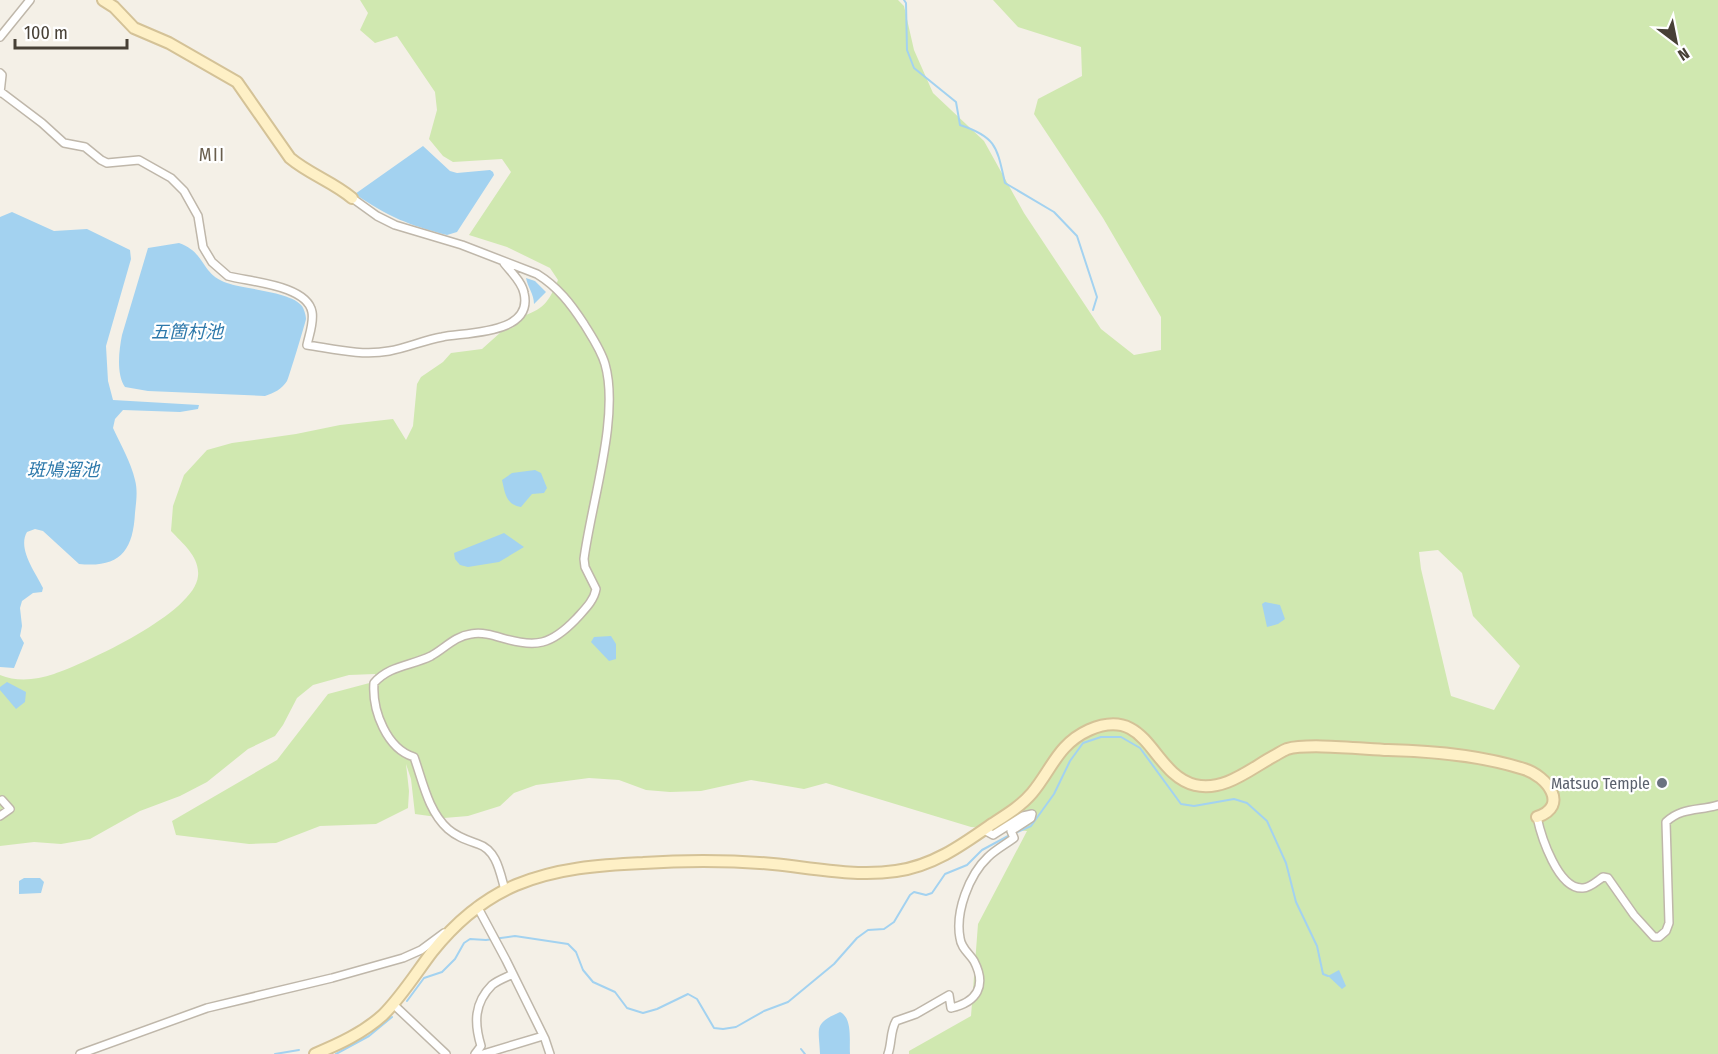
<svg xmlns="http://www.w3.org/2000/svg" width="1718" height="1054" font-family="'Fira Sans Condensed','Noto Sans JP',sans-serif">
<rect width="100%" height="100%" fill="#f4f0e7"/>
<path fill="#d0e8b0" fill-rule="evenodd" d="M 360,0 L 898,0 L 904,6 L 914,50 L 933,93 L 984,141 L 1024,213 L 1101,329 L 1134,355 L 1161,350 L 1161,317 L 1103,218 L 1034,114 L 1038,99 L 1082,76 L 1081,47 L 1018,27 L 993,0 L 1718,0 L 1718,1054 L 909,1054 L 909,1051 L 971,1016 L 978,924 L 1027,831 L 971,827 L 826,783 L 804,789 L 751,780 L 701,791 L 670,792 L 646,790 L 619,780 L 589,778 L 536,785 L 514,793 L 500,806 L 468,816 L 444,818 L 415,814 L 411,779 L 406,764 L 409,791 L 408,808 L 376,824 L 320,826 L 276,843 L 249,844 L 176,835 L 172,821 L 277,760 L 328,694 L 377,681 L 375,674 L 349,675 L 313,685 L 297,698 L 283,725 L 275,736 L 248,749 L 207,782 L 180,796 L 140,811 L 90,839 L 61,844 L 34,842 L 0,846 L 0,675 C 17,682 36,680 54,674 C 86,663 195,613 198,576 C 200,557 183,544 171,531 L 173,506 L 184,475 L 207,450 L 232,443 L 296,434 L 340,425 L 393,419 L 406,440 L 413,426 L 417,384 L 421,377 L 443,362 L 451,353 L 482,349 L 501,332 L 514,327 L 520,317 C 543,310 549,302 558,280 L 550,268 L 507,247 L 469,235 L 511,172 L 502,159 L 453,162 L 443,156 L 429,139 L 437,110 L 435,92 L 397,36 L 375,43 L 360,30 L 368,13 ZM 1438,550 L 1462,573 L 1473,616 L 1520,666 L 1494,710 L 1451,696 L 1421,569 L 1419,552 Z"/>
<path fill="#a3d2f0" d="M 423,146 L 450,171 L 457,173 L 490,170 L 493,172 L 494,175 L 457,232 L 447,235 C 408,225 389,217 355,194 Z
M 12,212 L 54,231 L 87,229 L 130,250 L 131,259 L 106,346 L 108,381 L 113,400 L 199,405 L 198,409 L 180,412 L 123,410 L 115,419 L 113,428 C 121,445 131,463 135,480 C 138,491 136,503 135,513 C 133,552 119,568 79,564 L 43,531 L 35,529 L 27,532 C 17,549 36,573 43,588 L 42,592 L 33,593 L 22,601 L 20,608 L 22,626 L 20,636 L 24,643 L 14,668 L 0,667 L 0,217 Z
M 179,243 C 207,253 200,274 227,283 C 244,289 292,292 302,306 C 304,309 306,315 306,319 C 305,324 289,377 287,381 C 282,389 274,393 265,396 L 148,391 L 125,387 C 116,374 119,350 122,335 L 148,248 Z
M 526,278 L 535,281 L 546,292 L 534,304 C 534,294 528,288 526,278 Z
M 535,470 L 541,473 L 547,488 L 544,493 L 532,494 L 521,507 C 506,505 505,493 502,480 L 512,473 Z
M 504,533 L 524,547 L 499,562 L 468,567 L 460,565 L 455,559 L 454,553 Z
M 1265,602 L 1280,605 L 1285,619 L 1278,624 L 1267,627 L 1262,604 Z
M 611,636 L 616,644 L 616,659 L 609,661 L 591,642 L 594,637 Z
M 7,682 L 26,692 L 25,702 L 16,709 L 0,690 L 0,687 Z
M 24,878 L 40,878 L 44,882 L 41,893 L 19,894 L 19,881 Z
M 1339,970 L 1346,986 L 1342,989 L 1328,976 Z
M 840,1012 C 853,1018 849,1042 850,1054 L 820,1054 C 819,1027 813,1024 840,1012 Z"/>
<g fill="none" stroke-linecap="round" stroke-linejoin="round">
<path stroke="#a3d2f0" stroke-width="2" d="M 904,0 L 906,3 L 907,50 L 914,68 L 956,102 L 960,125 C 997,137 997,148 1005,183 L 1054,212 L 1077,236 L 1097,297 L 1093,310
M 1015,833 L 1031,826 L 1054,794 L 1070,761 L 1083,743 L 1101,737 L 1121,737 L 1140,748 L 1181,804 L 1194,806 L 1234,799 L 1247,803 L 1267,821 L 1286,863 L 1296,902 L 1317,946 L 1323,974 L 1328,976
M 407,1001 L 424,978 L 442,972 L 455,959 L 464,943 L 470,939 L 486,940 L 515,936 L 568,944 L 576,952 L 583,970 L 593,982 L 615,992 L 627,1008 L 643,1013 L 657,1009 L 688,994 L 697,999 L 714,1028 L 723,1029 L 736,1027 L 764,1011 L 788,1002 L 834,964 L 857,938 L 868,930 L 884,929 L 894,922 L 910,895 L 914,892 L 926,895 L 932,893 L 945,874 L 967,865 L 982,850 L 1010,835
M 801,1049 L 805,1054
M 275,1054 L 299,1050
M 336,1054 L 369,1036 L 392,1017"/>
<defs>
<path id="street" d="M 0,37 L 30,0
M 0,73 L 2,75 L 0,93
M 1,92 L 42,123 L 64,143 L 85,147 L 101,160 L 107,163 L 139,160 L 171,178 L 184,191 L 198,216 L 203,247 L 212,262 L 228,276 C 250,282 307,285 312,312 C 314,323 309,335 307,345 C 334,349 362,356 389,351 C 407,348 424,340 442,337 C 465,332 534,335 524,293 C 522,282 511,272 504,263
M 352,198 L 377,216 L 395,225 L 462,245 L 537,274 C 558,287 571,304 584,324 C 592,337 601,350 605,364 C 620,416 591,504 584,559 L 585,567 L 596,589 C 594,601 584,610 576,619 C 551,645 536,648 502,638 C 492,635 482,632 471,634 C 455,636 444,649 431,656 C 411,666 390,665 374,683 C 372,711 387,749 414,757 C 423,782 428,811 448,829 C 457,837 467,840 478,844 C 497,850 500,873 505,890
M 0,816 L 10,809 L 2,800
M 1537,817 C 1541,836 1558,890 1583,888 C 1590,888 1597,881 1603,877 L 1608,878 L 1634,915 L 1654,937 L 1659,937 L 1666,931 L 1669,923 L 1666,822 C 1682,807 1699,811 1718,805
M 477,906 L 506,960 L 545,1039 L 550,1054
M 393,1004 L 446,1054
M 80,1054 L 207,1008 L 332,978 L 403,958 L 421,950 L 444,933
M 475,1054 L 481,1046 C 474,1023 474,1003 492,985 C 498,980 507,977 513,974
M 483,1054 L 543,1036
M 888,1054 C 892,1043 890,1031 896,1021 L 916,1014 L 949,995 L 951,1008 C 977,1002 987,986 974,961 C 969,953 961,948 960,938 C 955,912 969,875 988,857 C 995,850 1006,844 1014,838 L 1011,831 L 1031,818 L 1032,814 L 1023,816 L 993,835 L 984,830"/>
<path id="secondary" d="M 103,0 L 114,7 L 134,28 L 169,43 L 237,82 L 290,158 C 309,174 333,182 352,198
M 315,1054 C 339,1044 363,1033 383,1015 C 402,996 416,973 432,952 C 455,923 481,900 516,885 C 557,868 599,865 643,863 C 687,860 729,860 773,864 C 813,868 855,877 896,871 C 933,866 962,845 992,824 C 1006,815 1021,806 1032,793 C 1052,769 1058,744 1089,730 C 1149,704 1151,774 1195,785 C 1224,792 1250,769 1274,756 C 1278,754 1282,751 1287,749 C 1308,743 1363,749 1388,750 C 1431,751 1483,756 1524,769 C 1547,776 1570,806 1537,817"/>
</defs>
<use href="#street" stroke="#bfb7aa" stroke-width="10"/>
<use href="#secondary" stroke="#d4c297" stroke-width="14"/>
<use href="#street" stroke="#fff" stroke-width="7"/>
<use href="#secondary" stroke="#fef0c6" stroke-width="10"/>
</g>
<circle fill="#6b7280" stroke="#fff" stroke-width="2" cx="1662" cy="783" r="6"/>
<g text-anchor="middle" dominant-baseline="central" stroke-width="4.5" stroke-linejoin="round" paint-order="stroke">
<g font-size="16" fill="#5b616d" stroke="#fff" text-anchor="end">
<text x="1650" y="783">Matsuo Temple</text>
</g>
<g font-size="18" letter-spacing="1.5" fill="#695e4d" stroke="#fff">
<text x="212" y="155">MII</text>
</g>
<g font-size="18" font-style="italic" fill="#2e79ab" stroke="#fff">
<text x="187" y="332">五箇村池</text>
<text x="63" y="470">斑鳩溜池</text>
</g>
</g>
<g transform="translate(1676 42) rotate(148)" stroke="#ffffff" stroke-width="4.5" paint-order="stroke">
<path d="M0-4.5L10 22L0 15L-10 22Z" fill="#474036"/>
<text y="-9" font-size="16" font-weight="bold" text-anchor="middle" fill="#474036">N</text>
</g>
<path d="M15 39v9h112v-9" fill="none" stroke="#474036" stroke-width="3"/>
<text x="24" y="39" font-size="18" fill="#474036" stroke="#ffffff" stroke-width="4.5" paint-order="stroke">100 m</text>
</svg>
